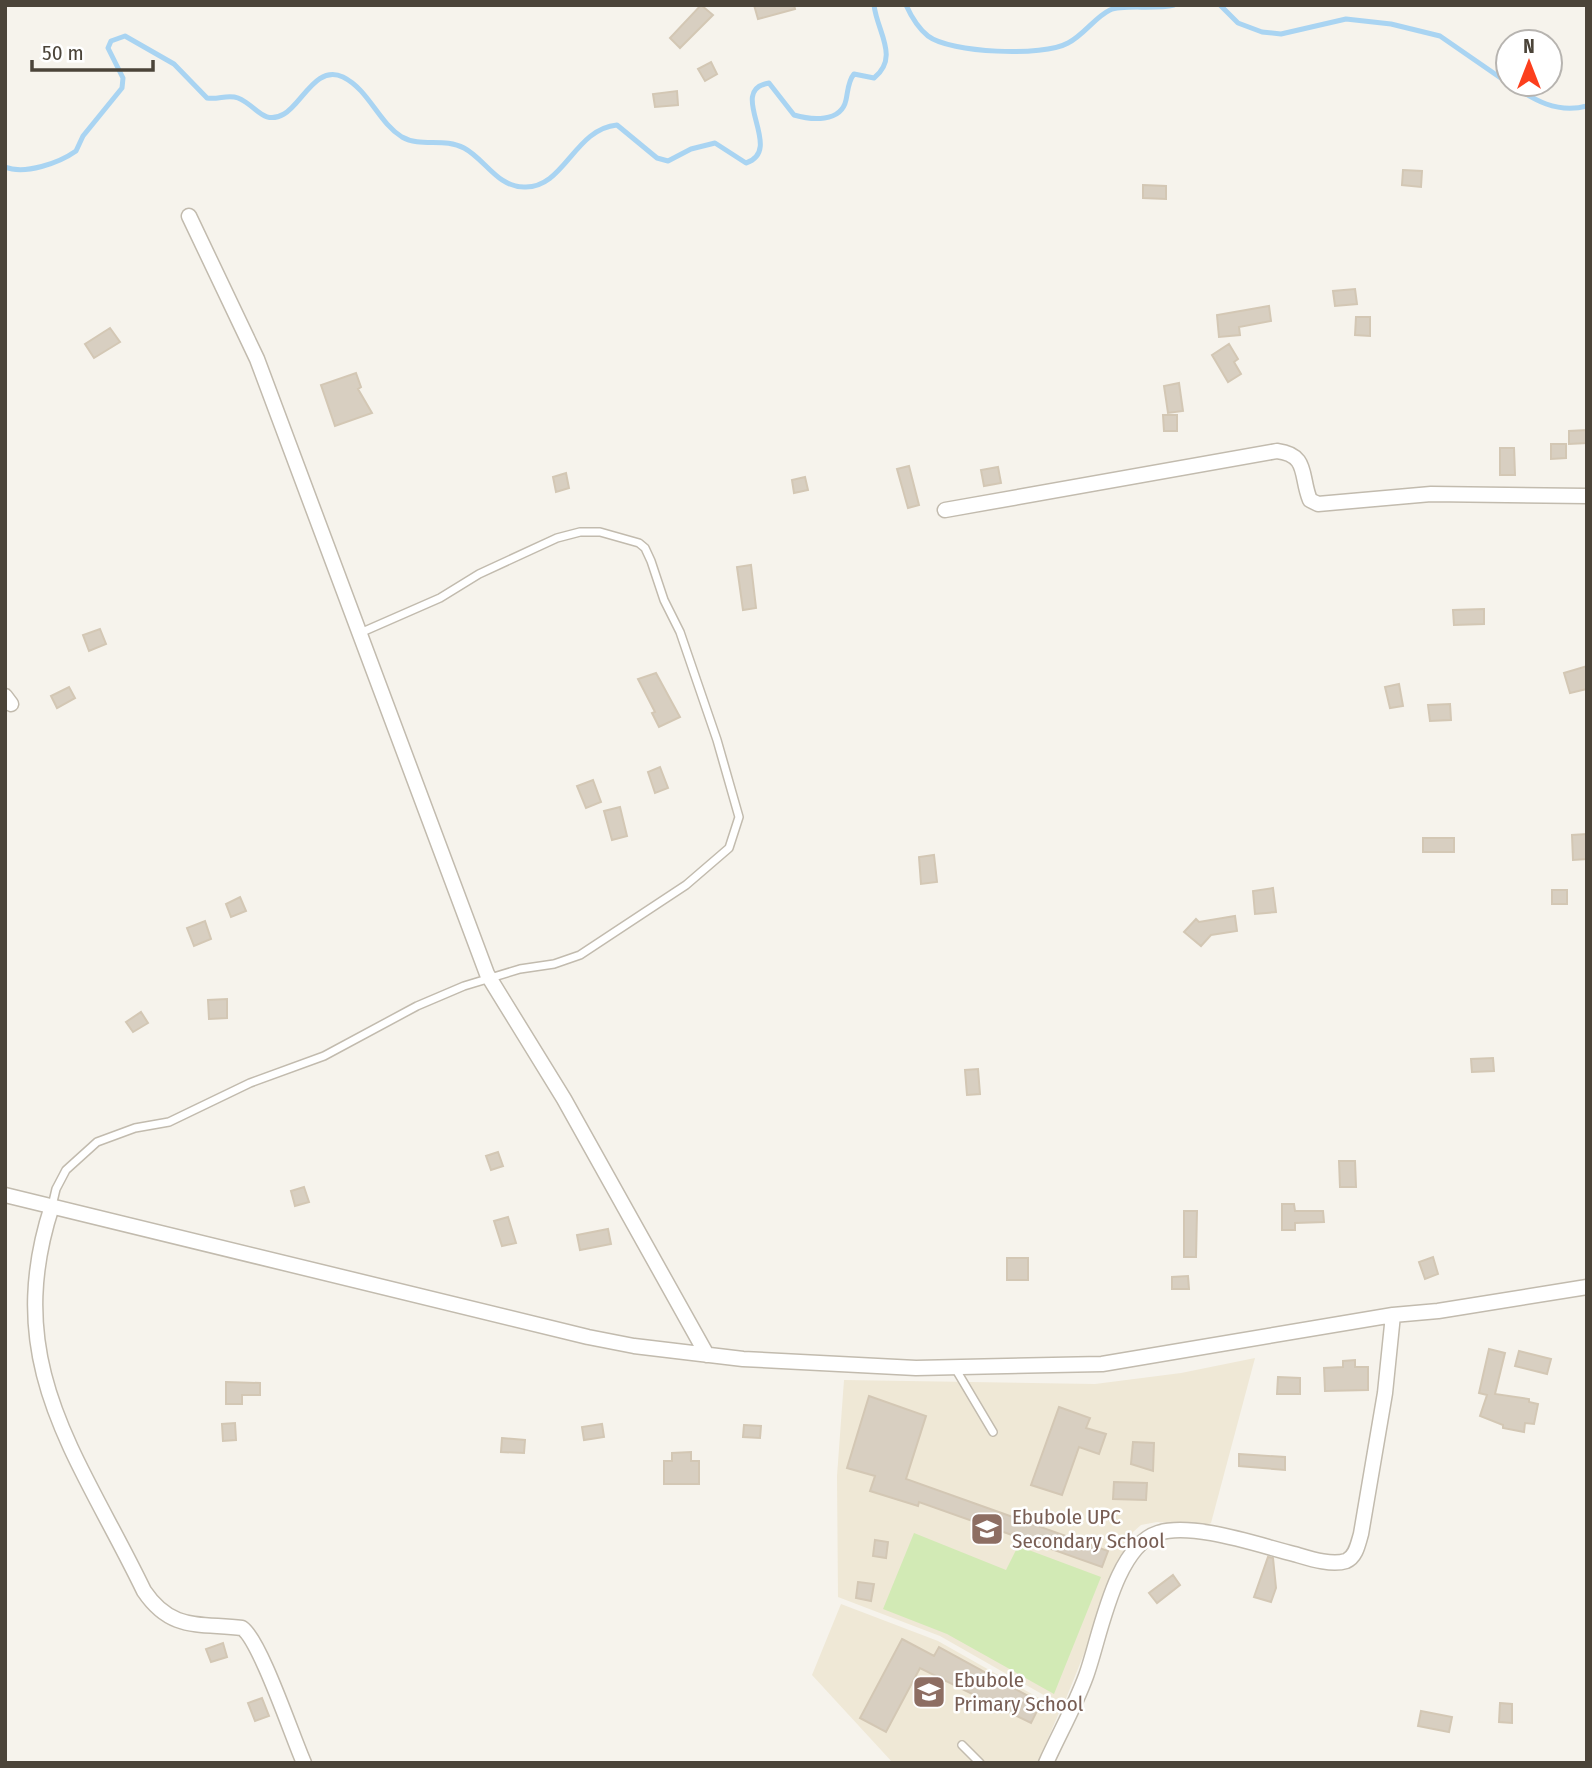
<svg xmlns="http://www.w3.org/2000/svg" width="1592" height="1768" font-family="'Fira Sans Condensed',sans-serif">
<rect width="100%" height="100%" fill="#f6f3ec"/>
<path fill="#efe8d6" d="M 1255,1358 L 1211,1523 L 1205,1526 L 1157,1522 L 1141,1525 L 1133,1532 L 1063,1706 L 940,1636 L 838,1597 L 837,1476 L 844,1380 L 1095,1384 L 1181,1373 Z
M 841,1604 L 938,1641 L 1060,1710 L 1038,1763 L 893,1763 L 812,1675 Z"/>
<path fill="#d2eab5" d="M 914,1533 L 1006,1570 L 1018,1546 L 1101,1577 L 1054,1694 L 947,1634 L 883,1609 Z"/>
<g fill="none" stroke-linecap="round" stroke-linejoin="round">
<path stroke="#a9d4f2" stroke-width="5" d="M 906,5 C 911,16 918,28 928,36 C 950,53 1043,57 1068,43 C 1084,35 1095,17 1110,10 C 1123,4 1155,10 1174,5
M 1220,5 L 1238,23 L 1262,32 L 1281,34 L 1346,19 L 1391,24 L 1440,36 L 1508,83
M 1510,84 C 1534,100 1557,114 1587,106
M 5,167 C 25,175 59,163 76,151 L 83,136 L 122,88 L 123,78 L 108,48 L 111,41 L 125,36 L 174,64 L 207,98 C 218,100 228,94 238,98 C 256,105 263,126 284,114 C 302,104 316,64 343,77 C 369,90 378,122 402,137 C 421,148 444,137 464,148 C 485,159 497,187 524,187 C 564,189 574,129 617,125 L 657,158 L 668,161 L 691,149 L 715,143 L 746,163 C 786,150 725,90 769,83 L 794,115 C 811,120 841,123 846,100 C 848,91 848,81 854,74 L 874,78 C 900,57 877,32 874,5"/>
</g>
<path fill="#d8cfc1" stroke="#d3c7b4" stroke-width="2" d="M 701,5 L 713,15 L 680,48 L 670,38 Z
M 754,5 L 794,5 L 795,9 L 758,19 Z
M 711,62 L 717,74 L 705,81 L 698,69 Z
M 677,91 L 678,105 L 655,107 L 653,94 Z
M 1403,170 L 1422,171 L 1421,187 L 1402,185 Z
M 1143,185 L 1166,186 L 1166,199 L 1143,198 Z
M 1355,289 L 1357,304 L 1335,306 L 1333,291 Z
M 1269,306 L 1271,321 L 1239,327 L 1240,335 L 1219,337 L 1217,315 Z
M 1356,317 L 1370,317 L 1370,336 L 1355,335 Z
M 110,328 L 120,342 L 94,358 L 85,344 Z
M 1229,344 L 1238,359 L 1234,362 L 1241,374 L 1228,382 L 1212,355 Z
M 356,373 L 361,387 L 358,389 L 372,413 L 335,426 L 321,385 Z
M 1179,383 L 1183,411 L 1168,413 L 1164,386 Z
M 1163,415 L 1177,415 L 1177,431 L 1164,431 Z
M 1587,430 L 1587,443 L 1569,444 L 1569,431 Z
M 1551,444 L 1566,444 L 1566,458 L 1551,459 Z
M 1500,448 L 1514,448 L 1515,475 L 1500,475 Z
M 909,466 L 919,505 L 908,508 L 897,469 Z
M 998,467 L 1001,483 L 984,486 L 981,470 Z
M 566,473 L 569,488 L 556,492 L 553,477 Z
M 805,477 L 808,490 L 794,493 L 792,480 Z
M 751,565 L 756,608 L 743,610 L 737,567 Z
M 1484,609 L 1484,624 L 1454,625 L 1453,610 Z
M 100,629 L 106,644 L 89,651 L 83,635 Z
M 1587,666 L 1587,689 L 1570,693 L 1564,673 Z
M 656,673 L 680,717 L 659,727 L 652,713 L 655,712 L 638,679 Z
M 1399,684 L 1403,706 L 1390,708 L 1385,687 Z
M 69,687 L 75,698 L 57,708 L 51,696 Z
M 1450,704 L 1451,720 L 1430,721 L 1428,705 Z
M 660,767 L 668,788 L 655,793 L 648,772 Z
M 593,780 L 601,802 L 586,808 L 577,786 Z
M 620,807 L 627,836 L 612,840 L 604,811 Z
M 1587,834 L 1587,859 L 1573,860 L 1572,835 Z
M 1423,838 L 1454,838 L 1454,852 L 1423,852 Z
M 934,855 L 937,882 L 921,884 L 919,857 Z
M 1273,888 L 1276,912 L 1255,914 L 1253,891 Z
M 1552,890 L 1567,890 L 1567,904 L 1552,904 Z
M 240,897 L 246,911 L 231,917 L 226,904 Z
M 1235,916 L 1237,931 L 1211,935 L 1201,946 L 1184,932 L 1196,919 L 1199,922 Z
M 205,921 L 211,939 L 194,946 L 187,928 Z
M 227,999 L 227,1018 L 209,1019 L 208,1000 Z
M 141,1012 L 148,1023 L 133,1032 L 126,1022 Z
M 1493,1058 L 1494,1071 L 1472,1072 L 1471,1059 Z
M 978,1069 L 980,1094 L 967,1095 L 965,1070 Z
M 498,1152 L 503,1166 L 491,1170 L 486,1156 Z
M 1339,1161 L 1355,1161 L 1356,1187 L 1340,1187 Z
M 304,1187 L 309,1202 L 295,1206 L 291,1191 Z
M 1282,1204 L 1294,1204 L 1295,1211 L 1323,1211 L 1324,1222 L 1295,1223 L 1295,1230 L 1282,1230 Z
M 1184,1211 L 1197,1211 L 1196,1257 L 1184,1257 Z
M 508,1217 L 516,1243 L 502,1246 L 494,1221 Z
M 608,1229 L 611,1244 L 580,1250 L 577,1235 Z
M 1433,1257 L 1438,1274 L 1425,1279 L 1419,1262 Z
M 1007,1258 L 1028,1258 L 1028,1280 L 1007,1280 Z
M 1188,1276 L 1189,1289 L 1172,1289 L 1172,1277 Z
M 1489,1349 L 1505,1353 L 1495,1394 L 1529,1399 L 1529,1402 L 1538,1404 L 1534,1424 L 1525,1423 L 1524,1432 L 1503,1428 L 1503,1425 L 1480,1416 L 1487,1395 L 1479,1393 Z
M 1519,1351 L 1551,1359 L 1547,1374 L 1515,1366 Z
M 1355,1360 L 1355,1367 L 1368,1367 L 1368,1390 L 1325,1391 L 1324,1368 L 1343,1367 L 1343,1361 Z
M 1278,1377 L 1300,1378 L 1300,1394 L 1277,1394 Z
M 226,1382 L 260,1383 L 260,1395 L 242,1395 L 242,1404 L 226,1404 Z
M 869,1396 L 926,1416 L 906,1479 L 1108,1551 L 1102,1567 L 919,1502 L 918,1506 L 870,1491 L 875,1476 L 847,1468 Z
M 1059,1407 L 1090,1418 L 1086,1428 L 1106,1434 L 1099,1454 L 1079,1447 L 1062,1495 L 1031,1485 Z
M 235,1423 L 236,1440 L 223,1441 L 222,1424 Z
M 602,1424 L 604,1437 L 584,1440 L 582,1427 Z
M 744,1425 L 761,1426 L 760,1438 L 743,1437 Z
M 502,1438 L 525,1440 L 524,1453 L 501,1452 Z
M 1133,1442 L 1154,1443 L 1153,1471 L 1131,1464 Z
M 691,1452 L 691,1461 L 699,1461 L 699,1484 L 664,1484 L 664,1461 L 672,1461 L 672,1453 Z
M 1239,1454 L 1285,1457 L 1285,1470 L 1239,1466 Z
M 1114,1482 L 1147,1483 L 1146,1500 L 1113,1499 Z
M 875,1540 L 888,1542 L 886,1558 L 873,1556 Z
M 1268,1557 L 1273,1558 L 1276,1588 L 1271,1602 L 1254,1597 Z
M 1173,1575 L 1180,1585 L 1157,1603 L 1149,1593 Z
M 858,1582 L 874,1584 L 871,1601 L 856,1598 Z
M 902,1639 L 934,1656 L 939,1647 L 1041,1703 L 1031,1723 L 920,1668 L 886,1732 L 860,1718 Z
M 223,1643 L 227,1657 L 211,1662 L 206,1649 Z
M 262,1698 L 269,1716 L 255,1721 L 248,1703 Z
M 1500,1703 L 1512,1704 L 1512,1723 L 1499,1722 Z
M 1421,1711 L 1452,1717 L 1449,1732 L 1418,1726 Z"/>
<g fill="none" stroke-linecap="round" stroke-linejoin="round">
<defs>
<path id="service" d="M 52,1206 L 56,1189 L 66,1170 L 97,1142 L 135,1128 L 169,1122 L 250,1083 L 324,1056 L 417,1006 L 464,986 L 520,969 L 554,964 L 580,955 L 686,885 L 729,848 L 739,817 L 717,740 L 680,632 L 664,600 L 651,561 L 645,548 L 639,543 L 600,532 L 580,532 L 557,538 L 479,574 L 440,598 L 360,633
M 955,1368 L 993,1432
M 962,1745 L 980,1763"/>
<path id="minor" d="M 189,216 L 257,359 L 487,974 L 564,1099 L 707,1355
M 945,510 L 1277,451 C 1309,455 1300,476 1310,500 L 1318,504 L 1431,494 L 1587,496
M 5,696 L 11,704
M 5,1195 L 588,1337 L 634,1346 L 743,1359 L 916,1368 L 1102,1364 L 1393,1315 L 1438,1311 L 1587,1287
M 52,1206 C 0,1365 79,1456 144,1591 C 171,1631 198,1623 242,1628 C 260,1640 292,1736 304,1763
M 1046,1763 C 1059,1734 1075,1706 1086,1676 C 1100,1638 1114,1547 1158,1533 C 1193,1522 1258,1545 1294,1554 C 1308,1558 1331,1566 1346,1561 C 1356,1557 1358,1544 1361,1534 L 1385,1393 L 1393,1315"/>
</defs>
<use href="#service" stroke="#c2bbae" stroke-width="10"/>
<use href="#minor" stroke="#c2bbae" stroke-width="17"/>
<use href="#service" stroke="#fff" stroke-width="7"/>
<use href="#minor" stroke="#fff" stroke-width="14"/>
</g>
<defs>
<symbol id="school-square" viewBox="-11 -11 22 22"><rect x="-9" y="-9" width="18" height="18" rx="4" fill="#8d6e63" stroke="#fff"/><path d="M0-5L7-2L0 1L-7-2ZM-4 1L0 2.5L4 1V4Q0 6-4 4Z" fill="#fff"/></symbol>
</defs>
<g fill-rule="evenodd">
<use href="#school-square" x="968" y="1510" width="38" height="38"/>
<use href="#school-square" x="910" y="1673" width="38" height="38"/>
</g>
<g text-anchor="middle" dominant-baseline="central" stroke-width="5" stroke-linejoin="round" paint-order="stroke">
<g font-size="21" fill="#785e54" stroke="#fff" text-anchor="start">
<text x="1012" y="1517">Ebubole UPC<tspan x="1012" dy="24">Secondary School</tspan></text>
<text x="954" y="1680">Ebubole<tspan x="954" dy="24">Primary School</tspan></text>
</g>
</g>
<rect width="1592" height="1768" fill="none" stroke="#4b4439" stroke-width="14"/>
<g transform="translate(1529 63)"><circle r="33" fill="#ffffff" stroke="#b7b4b0" stroke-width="2"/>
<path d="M0-5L12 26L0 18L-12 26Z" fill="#fc3f1d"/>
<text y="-10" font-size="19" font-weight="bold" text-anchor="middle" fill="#4b4439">N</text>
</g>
<path d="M32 60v10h121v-10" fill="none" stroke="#4b4439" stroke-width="3.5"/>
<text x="42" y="60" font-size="21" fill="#4b4439" stroke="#ffffff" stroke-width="5" paint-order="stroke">50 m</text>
</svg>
